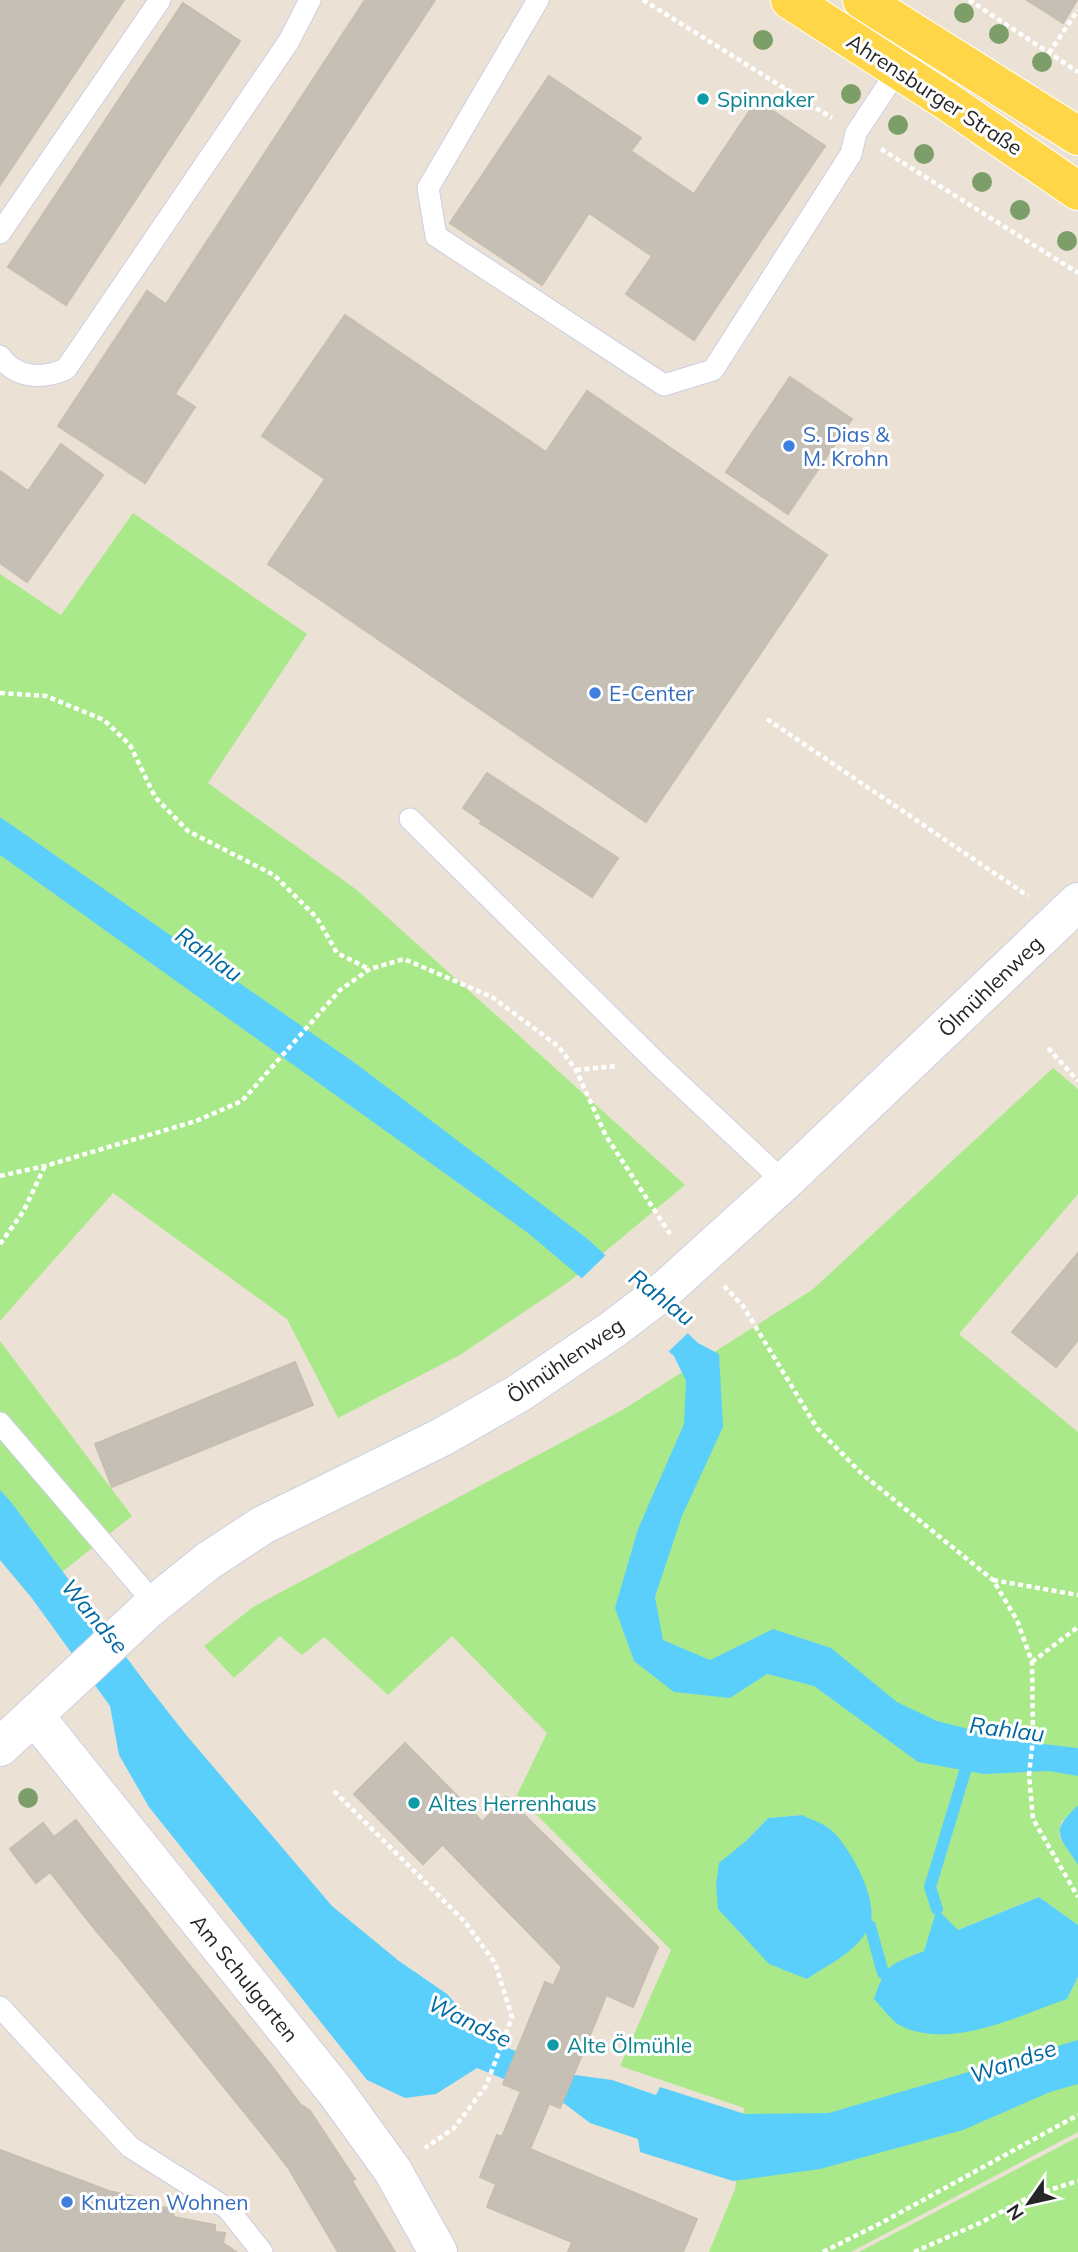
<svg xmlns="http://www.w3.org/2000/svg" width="1078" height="2252" font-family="Mulish,sans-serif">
<rect width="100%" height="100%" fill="#ebe2d5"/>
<path fill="#aae98a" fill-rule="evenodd" d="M 133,513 L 307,634 L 208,783 L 357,890 L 685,1185 L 570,1281 L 460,1355 L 338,1418 L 287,1319 L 113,1193 L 0,1321 L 0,574 L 61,615 Z
M 1053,1068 L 1078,1089 L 1078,1194 L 959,1334 L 1078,1432 L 1078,1806 L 1061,1822 L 1059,1836 L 1078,1865 L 1078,1925 L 1039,1897 L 958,1930 L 924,1951 L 898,1962 L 1067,1999 L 1078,1977 L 1078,2132 L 851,2252 L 709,2252 L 735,2189 L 744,2108 L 620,2066 L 671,1950 L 517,1795 L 547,1733 L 452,1636 L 388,1695 L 324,1637 L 302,1655 L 280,1636 L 234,1678 L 204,1646 L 253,1607 L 624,1409 L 812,1290 ZM 802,1815 L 829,1964 L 807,1979 L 746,1841 L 768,1818 Z
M 0,1341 L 132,1516 L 31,1597 L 0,1560 Z
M 1078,2137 L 1078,2252 L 859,2252 Z"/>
<path fill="#5bcffb" d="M 0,817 L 355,1063 L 589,1240 L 698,1343 L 719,1354 L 723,1427 L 682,1516 L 655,1597 L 663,1640 L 710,1660 L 773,1629 L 831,1648 L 897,1702 L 937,1721 L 1016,1741 L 1078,1748 L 1078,1776 L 1048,1771 L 984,1774 L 918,1762 L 814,1686 L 767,1674 L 730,1698 L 674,1692 L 634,1661 L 615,1608 L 638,1529 L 684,1424 L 686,1381 L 674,1356 L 528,1233 L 0,855 Z
M 0,1490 L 11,1502 L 147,1685 L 187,1736 L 332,1906 L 399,1961 L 447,1994 L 488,2040 L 575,2075 L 612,2080 L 656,2095 L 660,2087 L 745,2114 L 829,2113 L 1078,2040 L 1078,2084 L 1050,2092 L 963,2130 L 820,2169 L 733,2181 L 640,2152 L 638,2139 L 590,2123 L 565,2104 L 477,2068 L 436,2094 L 405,2098 L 367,2080 L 149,1807 L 119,1755 L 110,1706 L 31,1597 L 0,1560 Z
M 1077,1806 L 1078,1806 L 1078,1865 C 1059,1835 1049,1833 1077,1806 Z
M 802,1815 C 811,1820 824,1823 831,1830 C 850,1846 881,1903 869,1927 C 857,1952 829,1964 807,1979 L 769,1964 L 718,1909 L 716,1885 L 719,1863 L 746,1841 L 768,1818 Z
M 1039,1897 L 1078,1925 L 1078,1977 L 1067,1999 C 1018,2016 951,2050 901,2026 C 891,2021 882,2007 874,1999 C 886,1963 890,1965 924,1951 L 937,1909 L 958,1930 Z"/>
<path fill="#ebe2d5" d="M 608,1253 L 690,1331 L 666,1354 L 579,1281 Z"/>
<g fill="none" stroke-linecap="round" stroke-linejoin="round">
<path stroke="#5bcffb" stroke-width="12" d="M 937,1909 L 930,1887 L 970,1755
M 870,1926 L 883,1973"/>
</g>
<path fill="#c6bfb6" stroke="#c6beaf" stroke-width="2" d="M 0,0 L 18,0 L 0,27 Z
M 19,0 L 124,0 L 0,185 L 0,28 Z
M 365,0 L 435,0 L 175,394 L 195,407 L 145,483 L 58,426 L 147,291 L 166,304 Z
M 1027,0 L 1077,0 L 1063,23 Z
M 183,3 L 240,41 L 66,305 L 8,267 Z
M 549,76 L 641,138 L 631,151 L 694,194 L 757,100 L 825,146 L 694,340 L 626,294 L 652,256 L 589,213 L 542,285 L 450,223 Z
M 345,315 L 546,452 L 587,391 L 827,555 L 646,822 L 268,564 L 325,479 L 262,436 Z
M 790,377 L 852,419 L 788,514 L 726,472 Z
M 61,444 L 103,475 L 27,582 L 0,563 L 0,471 L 28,491 Z
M 487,773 L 618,858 L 592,897 L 480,823 L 482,821 L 463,808 Z
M 1078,1253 L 1078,1340 L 1056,1367 L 1012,1332 Z
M 295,1362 L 313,1405 L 112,1487 L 95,1444 Z
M 405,1743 L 474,1813 L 423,1864 L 354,1794 Z
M 506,1797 L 658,1947 L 633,2007 L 606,1995 L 602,2006 L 553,1986 L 562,1967 L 442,1844 L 474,1813 L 482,1822 Z
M 76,1820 L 99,1850 L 58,1882 L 50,1872 L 36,1883 L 10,1849 L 43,1823 L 54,1837 Z
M 99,1850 L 119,1876 L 78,1908 L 58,1882 Z
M 119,1876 L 139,1901 L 98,1933 L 78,1908 Z
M 139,1901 L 156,1923 L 117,1955 L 98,1933 Z
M 156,1923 L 177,1950 L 138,1981 L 117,1955 Z
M 177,1950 L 271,2065 L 300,2104 L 310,2111 L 355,2179 L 352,2181 L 395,2252 L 338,2252 L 289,2169 L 270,2144 L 138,1981 Z
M 545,1982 L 602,2006 L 560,2108 L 503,2084 Z
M 521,2091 L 549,2104 L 530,2149 L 697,2219 L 683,2252 L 568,2252 L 572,2242 L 487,2207 L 496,2184 L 480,2177 L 497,2135 L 502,2137 Z
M 0,2150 L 109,2191 L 136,2197 L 134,2206 L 172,2208 L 174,2217 L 215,2225 L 215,2232 L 225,2233 L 223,2243 L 236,2252 L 0,2252 Z"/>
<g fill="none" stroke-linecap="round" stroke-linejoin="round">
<defs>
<path id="lane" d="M 538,0 L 428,188 L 436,236 L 664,385 L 713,370 L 851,154 L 856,133 L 903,62
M 0,233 L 160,0
M 0,356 C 16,379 43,379 66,369 L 289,41 L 310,0
M 410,819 L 657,1063 L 784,1182
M 0,1423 L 155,1604
M 0,2007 L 130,2147 L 228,2209 L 262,2252"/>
<path id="street" d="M 34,1715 L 336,2092 L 393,2171 L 438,2252"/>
<path id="secondary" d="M 0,1747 L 146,1611 L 208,1561 L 263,1525 L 442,1437 L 519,1393 L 612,1330 L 666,1289 L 784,1182 L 1078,902"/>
<path id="primary" d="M 790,0 L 945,100 L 1078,191
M 862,0 L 1078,136"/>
</defs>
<use href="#lane" stroke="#cbcfe2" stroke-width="23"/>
<use href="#street" stroke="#cbcfe2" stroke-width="40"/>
<use href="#secondary" stroke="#cbcfe2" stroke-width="40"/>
<use href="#primary" stroke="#fff" stroke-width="40"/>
<path stroke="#fff" stroke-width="4.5" stroke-dasharray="5 3.5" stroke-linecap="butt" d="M 643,0 L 832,118
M 969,0 L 1078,72
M 1049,53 L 1078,10
M 881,149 L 1078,273
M 0,693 L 46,696 L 104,720 L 130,745 L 155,797 L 188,831 L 274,875 L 317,918 L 337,953 L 369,969
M 767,719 L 1028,896
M 1048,1048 L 1078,1081
M 576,1070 L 617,1066
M 0,1176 L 45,1166 L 196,1121 L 242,1101 L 340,990 L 370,969 L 404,959 L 492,997 L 558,1046 L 576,1070 L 606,1136 L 670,1234
M 0,1244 L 23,1212 L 45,1166
M 724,1286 L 743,1306 L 817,1428 L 861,1473 L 993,1580 L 1017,1620 L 1032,1662 L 1033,1739 L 1029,1775 L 1033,1819 L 1078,1897
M 993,1580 L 1078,1595
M 1032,1662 L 1078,1627
M 334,1791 L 465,1922 L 495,1963 L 512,2017 L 486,2086 L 454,2128 L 425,2148
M 823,2252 L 883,2222 L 1078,2115
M 914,2252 L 980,2223 L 1033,2195 L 1078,2181"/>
<use href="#lane" stroke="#fff" stroke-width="21"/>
<use href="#street" stroke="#fff" stroke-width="38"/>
<use href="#secondary" stroke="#fff" stroke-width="38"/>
<use href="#primary" stroke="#ffd647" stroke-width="38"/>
</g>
<g fill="#7c9f69">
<circle cx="964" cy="13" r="10"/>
<circle cx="999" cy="34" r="10"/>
<circle cx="763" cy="40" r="10"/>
<circle cx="1042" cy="62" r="10"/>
<circle cx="851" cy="94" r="10"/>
<circle cx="898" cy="125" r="10"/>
<circle cx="924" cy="154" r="10"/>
<circle cx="982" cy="182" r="10"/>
<circle cx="1020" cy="210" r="10"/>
<circle cx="1067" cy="241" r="10"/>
<circle cx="28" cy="1798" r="10"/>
</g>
<g fill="#0f9aa8" stroke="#fff" stroke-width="2.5">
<circle cx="703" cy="99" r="7"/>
<circle cx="414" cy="1803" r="7"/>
<circle cx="553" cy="2045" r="7"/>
</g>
<g fill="#3f7fe0" stroke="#fff" stroke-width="2.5">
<circle cx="789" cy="446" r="7"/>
<circle cx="595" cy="693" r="7"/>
<circle cx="67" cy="2202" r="7"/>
</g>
<g text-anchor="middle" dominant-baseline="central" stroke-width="6" stroke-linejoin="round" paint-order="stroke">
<g font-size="21" fill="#262626" stroke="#fff">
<text transform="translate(935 94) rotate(33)">Ahrensburger Straße</text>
<text transform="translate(990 986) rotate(-44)">Ölmühlenweg</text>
<text transform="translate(565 1360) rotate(-34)">Ölmühlenweg</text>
<text transform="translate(245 1978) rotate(51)">Am Schulgarten</text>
</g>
<g font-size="21" fill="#0d838f" stroke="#fff" text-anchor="start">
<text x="717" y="99">Spinnaker</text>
<text x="428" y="1803">Altes Herrenhaus</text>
<text x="567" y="2045">Alte Ölmühle</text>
</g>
<g font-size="21" fill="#366cbe" stroke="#fff" text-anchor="start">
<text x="803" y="434">S. Dias &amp;<tspan x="803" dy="24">M. Krohn</tspan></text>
<text x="609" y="693">E-Center</text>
<text x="81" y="2202">Knutzen Wohnen</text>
</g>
<g font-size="23" font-style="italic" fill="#0068a1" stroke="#fff">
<text transform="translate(209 954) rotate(36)">Rahlau</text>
<text transform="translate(662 1297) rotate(38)">Rahlau</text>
<text transform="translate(95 1616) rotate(50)">Wandse</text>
<text transform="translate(1007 1729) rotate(7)">Rahlau</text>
<text transform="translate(470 2021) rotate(26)">Wandse</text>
<text transform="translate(1013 2061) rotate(-19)">Wandse</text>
</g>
</g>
<g transform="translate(1029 2203) rotate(236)" stroke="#ffffff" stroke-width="5" paint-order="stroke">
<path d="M0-5L12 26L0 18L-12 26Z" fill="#262626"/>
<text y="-10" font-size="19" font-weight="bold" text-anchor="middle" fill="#262626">N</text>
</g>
</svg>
